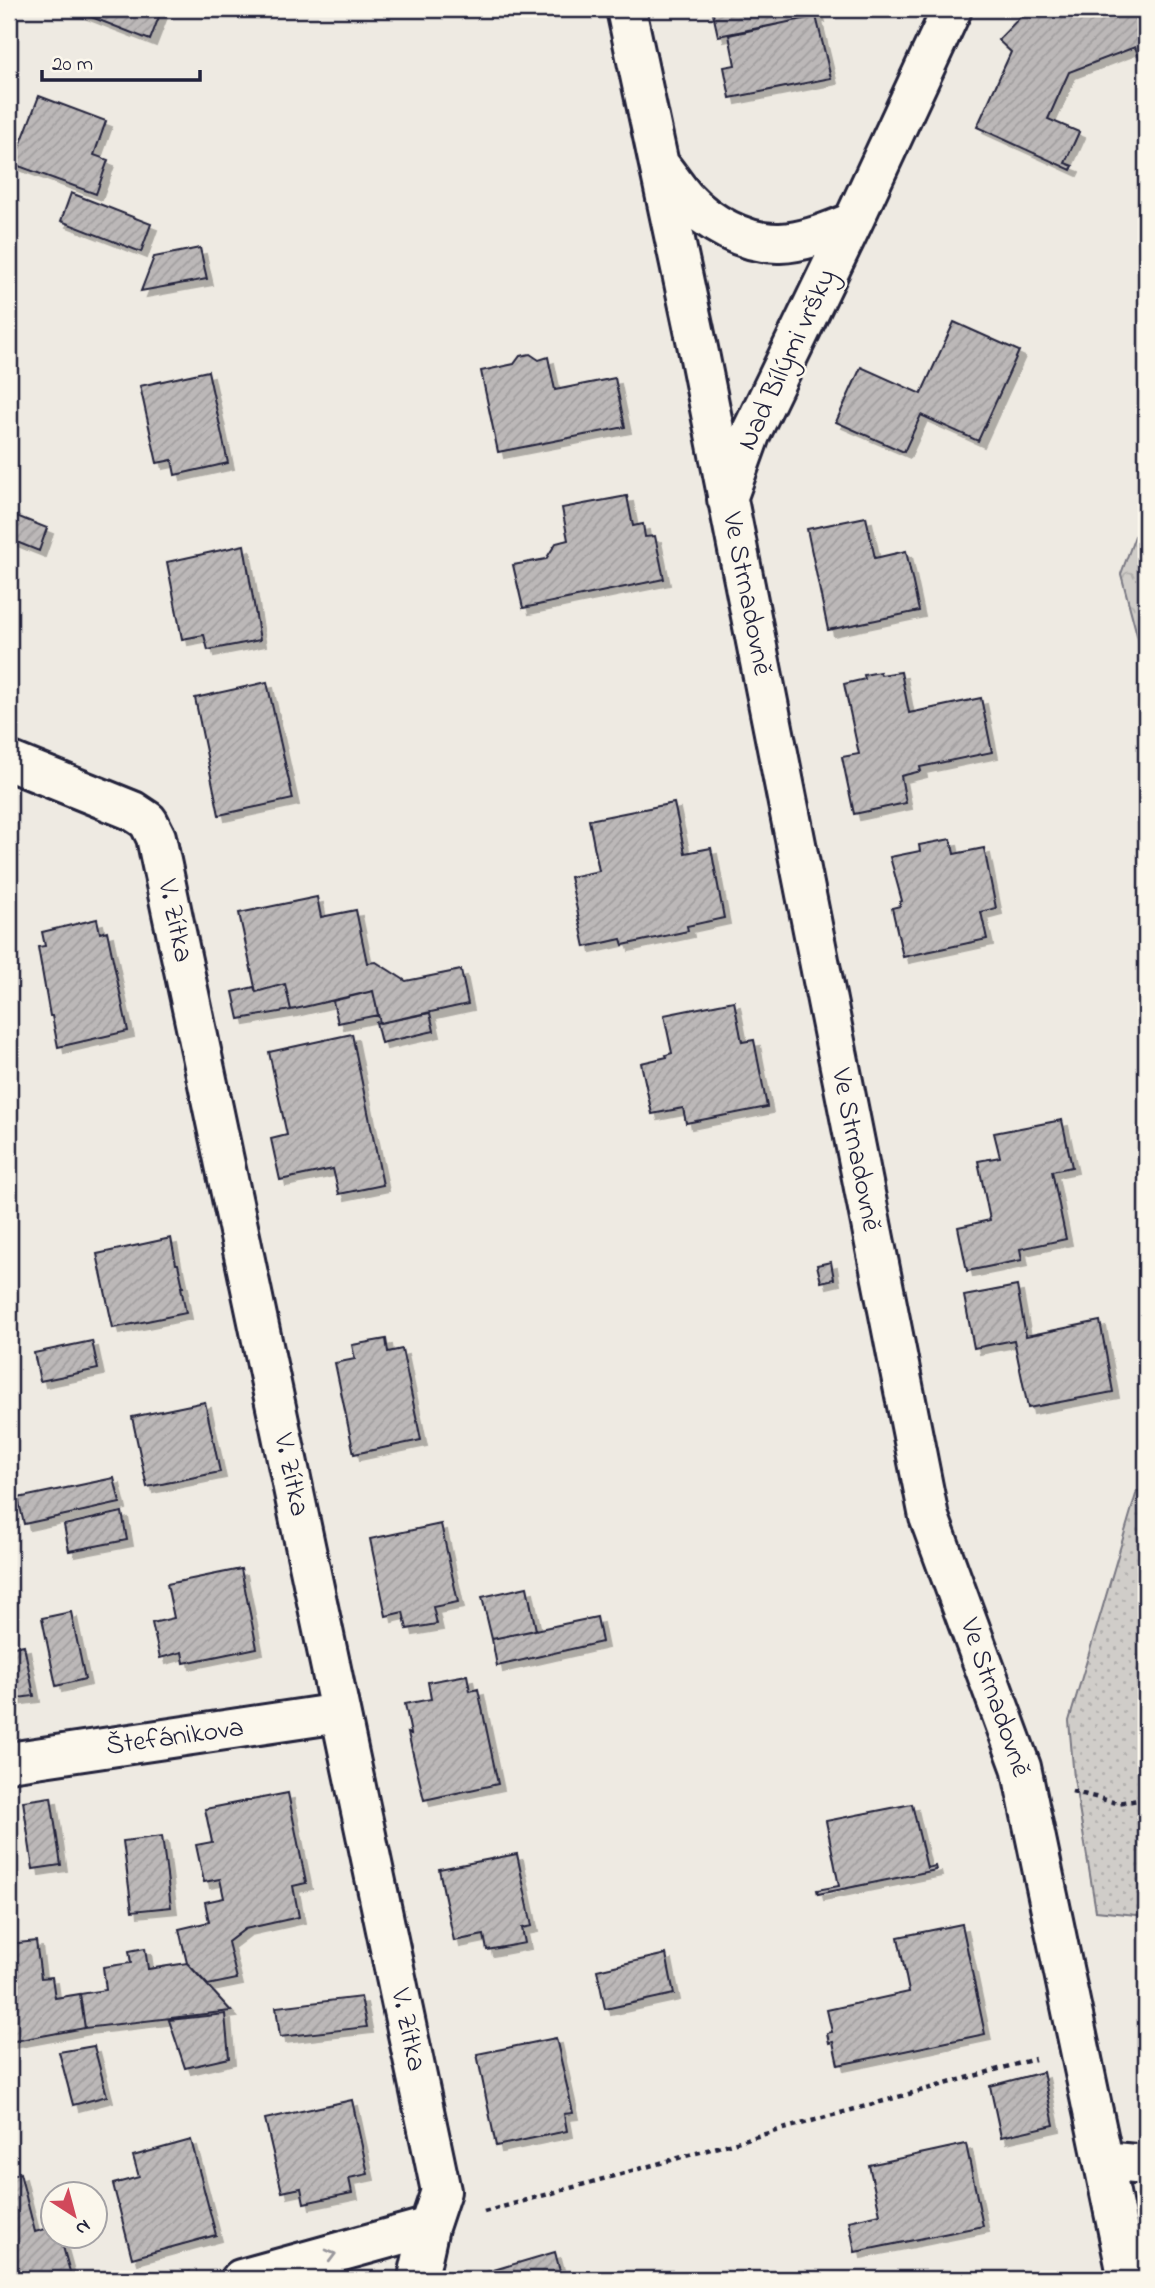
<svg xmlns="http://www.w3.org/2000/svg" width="1155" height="2288" font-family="'Indie Flower',sans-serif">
<defs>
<pattern id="forest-crowns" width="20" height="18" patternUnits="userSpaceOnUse" patternTransform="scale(1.75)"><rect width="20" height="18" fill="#d0cdc9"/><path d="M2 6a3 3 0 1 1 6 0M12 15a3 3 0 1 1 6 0" fill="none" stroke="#b2b0ae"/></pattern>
<pattern id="garden-dots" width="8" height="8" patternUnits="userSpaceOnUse" patternTransform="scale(1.75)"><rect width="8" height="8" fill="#d0cdc9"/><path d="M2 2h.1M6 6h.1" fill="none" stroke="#b2b0ae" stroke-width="1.8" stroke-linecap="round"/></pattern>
<pattern id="building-hatch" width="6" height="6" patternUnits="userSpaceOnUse" patternTransform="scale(1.75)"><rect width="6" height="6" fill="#bcb8b8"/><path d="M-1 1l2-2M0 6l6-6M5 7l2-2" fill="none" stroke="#a19e9f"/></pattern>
<filter id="shadow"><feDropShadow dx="6" dy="6" stdDeviation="0" flood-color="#0004"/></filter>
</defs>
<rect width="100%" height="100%" fill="#eeeae2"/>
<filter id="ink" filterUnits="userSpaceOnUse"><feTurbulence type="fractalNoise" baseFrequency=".0143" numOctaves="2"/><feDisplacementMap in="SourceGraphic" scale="14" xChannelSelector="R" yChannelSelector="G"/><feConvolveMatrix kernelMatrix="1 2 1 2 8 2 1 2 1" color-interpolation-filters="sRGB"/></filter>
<g filter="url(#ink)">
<path fill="url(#forest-crowns)" stroke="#797882" stroke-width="2" d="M 1146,506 L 1146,669 L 1121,574 Z"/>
<path fill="url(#garden-dots)" stroke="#797882" stroke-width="2" d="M 1137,1491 L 1146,1492 L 1146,1916 L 1096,1911 L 1074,1778 L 1069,1721 Z"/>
<path fill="url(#building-hatch)" stroke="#22223b" stroke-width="2" filter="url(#shadow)" d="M 71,9 L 162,9 L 150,40 Z
M 712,9 L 817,9 L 819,16 L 718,36 Z
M 1028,9 L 1146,9 L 1146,75 L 1135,47 L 1069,72 L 1048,119 L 1079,132 L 1065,163 L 1073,166 L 1071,170 L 977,127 L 1011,52 L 998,40 Z
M 816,16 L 831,78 L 730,98 L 724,67 L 735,65 L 729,35 Z
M 39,96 L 106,121 L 94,155 L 108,160 L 96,194 L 13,164 Z
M 71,193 L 151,224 L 141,252 L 61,221 Z
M 200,248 L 207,279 L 141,291 L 154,257 Z
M 954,322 L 1019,351 L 978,441 L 921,415 L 904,452 L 836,422 L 861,367 L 921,394 Z
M 530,354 L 539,360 L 548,357 L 555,390 L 615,378 L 625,427 L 498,452 L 481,371 L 514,364 L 520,356 Z
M 208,371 L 228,463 L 175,475 L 172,460 L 157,463 L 140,386 Z
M 627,496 L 633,526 L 643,524 L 645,537 L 655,536 L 664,579 L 523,608 L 513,565 L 546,559 L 556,543 L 568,540 L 562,508 Z
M 9,513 L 47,528 L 39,551 L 9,539 Z
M 866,517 L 875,558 L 906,551 L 919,611 L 828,630 L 807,529 Z
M 244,545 L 260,640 L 208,650 L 204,635 L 182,639 L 167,562 Z
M 880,672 L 881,675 L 901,672 L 909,713 L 981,698 L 992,752 L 920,767 L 921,771 L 901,776 L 906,803 L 854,814 L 842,757 L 859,754 L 844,684 L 865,679 L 864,675 Z
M 267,682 L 293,799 L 219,815 L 195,698 Z
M 674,803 L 685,853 L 711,848 L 724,918 L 687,926 L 688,931 L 623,945 L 621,939 L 585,947 L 570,877 L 599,871 L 589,820 Z
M 951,839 L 954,854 L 984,848 L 996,908 L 981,912 L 987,939 L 903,957 L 892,908 L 900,906 L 900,902 L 902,901 L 890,857 L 920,851 L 919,845 Z
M 317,897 L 321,917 L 356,910 L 367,963 L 376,962 L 406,981 L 461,970 L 468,1004 L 380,1023 L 373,991 L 291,1010 L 285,984 L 256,992 L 239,913 Z
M 97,919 L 100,933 L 107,931 L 128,1031 L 58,1047 L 52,1016 L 50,1016 L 38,947 L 45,946 L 42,932 Z
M 285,984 L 291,1010 L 239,1019 L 233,992 L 254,987 L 256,992 Z
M 373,991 L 378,1015 L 338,1023 L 333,1001 Z
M 734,1001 L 742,1042 L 754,1040 L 767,1107 L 686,1123 L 683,1108 L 652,1114 L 641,1063 L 667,1057 L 666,1055 L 672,1053 L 664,1015 Z
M 430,1013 L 434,1031 L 381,1043 L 376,1022 L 380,1023 Z
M 352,1034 L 383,1185 L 339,1194 L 333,1169 L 280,1180 L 271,1139 L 287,1135 L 269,1052 Z
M 1062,1120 L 1072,1167 L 1052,1171 L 1066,1239 L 1020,1249 L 1022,1260 L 967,1271 L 958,1227 L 990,1220 L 978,1161 L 1000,1157 L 994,1133 Z
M 171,1238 L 176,1264 L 178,1264 L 183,1287 L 181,1287 L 186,1313 L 113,1328 L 97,1254 Z
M 831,1262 L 834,1279 L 821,1282 L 817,1265 Z
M 1017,1286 L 1026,1336 L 1100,1321 L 1113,1392 L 1028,1408 L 1014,1340 L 974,1348 L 964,1296 Z
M 386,1339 L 388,1352 L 402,1349 L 421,1440 L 354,1454 L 335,1363 L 355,1359 L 352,1345 Z
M 92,1341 L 98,1369 L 40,1381 L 34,1353 Z
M 205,1402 L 220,1472 L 147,1487 L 132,1417 Z
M 114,1478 L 120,1503 L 24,1524 L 18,1498 Z
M 122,1512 L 127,1540 L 69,1551 L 64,1525 Z
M 441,1524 L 458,1602 L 433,1607 L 437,1624 L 407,1629 L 403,1612 L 386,1616 L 370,1539 Z
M 241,1569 L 257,1648 L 184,1663 L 182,1652 L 160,1658 L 152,1623 L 174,1618 L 167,1584 Z
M 527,1587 L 536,1630 L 492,1639 L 482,1597 Z
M 71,1612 L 85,1679 L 56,1686 L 42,1618 Z
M 597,1617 L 602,1642 L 497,1666 L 492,1639 Z
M 24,1645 L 34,1696 L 9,1699 L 9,1648 Z
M 467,1675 L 470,1691 L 478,1689 L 498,1784 L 424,1800 L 408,1733 L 411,1734 L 405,1704 L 431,1699 L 428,1682 Z
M 288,1793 L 306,1883 L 293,1886 L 299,1917 L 245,1929 L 228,1942 L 237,1979 L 208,1985 L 187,1963 L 179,1929 L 209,1922 L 205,1902 L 224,1898 L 220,1879 L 204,1882 L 196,1845 L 212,1842 L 205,1809 Z
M 51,1797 L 61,1865 L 33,1869 L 23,1801 Z
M 912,1804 L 927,1868 L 935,1866 L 936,1870 L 818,1894 L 817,1890 L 839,1886 L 826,1821 Z
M 162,1836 L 171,1907 L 132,1911 L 123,1841 Z
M 517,1854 L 532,1926 L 522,1928 L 525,1943 L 487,1950 L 484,1935 L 454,1941 L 439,1869 Z
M 962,1924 L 985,2034 L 838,2065 L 833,2042 L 829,2043 L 827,2033 L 832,2032 L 827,2010 L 909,1992 L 898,1937 Z
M 36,1941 L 41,1978 L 52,1977 L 55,1998 L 80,1994 L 85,2028 L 9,2042 L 9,1944 Z
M 145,1948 L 148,1969 L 187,1963 L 231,2011 L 85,2028 L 80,1994 L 106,1990 L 103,1967 L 131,1963 L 129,1951 Z
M 666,1954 L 674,1994 L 605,2009 L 597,1970 Z
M 361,1997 L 367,2027 L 280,2037 L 276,2007 Z
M 225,2014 L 229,2058 L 185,2068 L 169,2020 Z
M 556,2038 L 573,2113 L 564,2114 L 567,2131 L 496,2146 L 477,2054 Z
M 94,2046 L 107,2096 L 73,2105 L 59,2052 Z
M 1043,2072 L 1054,2125 L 1001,2137 L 990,2086 Z
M 352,2100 L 368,2174 L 349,2178 L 352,2193 L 304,2203 L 301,2188 L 282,2192 L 265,2119 Z
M 191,2140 L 216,2235 L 132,2258 L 113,2184 L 139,2177 L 133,2156 Z
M 966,2144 L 983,2226 L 855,2252 L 849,2221 L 880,2214 L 869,2165 Z
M 20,2173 L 35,2232 L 52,2227 L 52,2236 L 60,2236 L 72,2279 L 11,2279 L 9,2270 L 9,2177 Z
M 555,2252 L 562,2279 L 489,2279 L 487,2272 Z"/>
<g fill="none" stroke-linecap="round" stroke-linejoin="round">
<defs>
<path id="minor" d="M 626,9 L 700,358 L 929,1517 L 1021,1767 L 1128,2279
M 662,168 C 670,178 677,189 685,198 C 708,223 745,244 780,243 C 806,242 830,231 853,222
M 727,499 L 750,435 L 853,222 L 952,9
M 9,761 L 133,811 L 148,821 L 156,837 L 441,2191 L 429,2227 L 419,2273 L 421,2279
M 9,1762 L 340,1713
M 1104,2161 L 1146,2165
M 241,2279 L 429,2227"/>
</defs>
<use href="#minor" stroke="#22223b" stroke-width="44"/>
<path stroke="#22223b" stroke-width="4.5" stroke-dasharray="5 5" stroke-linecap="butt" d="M 1072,1791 L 1117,1803 L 1146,1799
M 484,2212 L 1035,2059
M 167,2279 L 197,2271"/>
<use href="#minor" stroke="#fbf7ec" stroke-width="38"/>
</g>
<defs><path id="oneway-chevron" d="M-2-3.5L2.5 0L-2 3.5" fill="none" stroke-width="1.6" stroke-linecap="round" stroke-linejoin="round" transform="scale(1.75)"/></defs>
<use stroke="#99979c" href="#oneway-chevron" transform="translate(331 2255) rotate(-15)"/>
</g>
<g text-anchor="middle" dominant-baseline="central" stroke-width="5" stroke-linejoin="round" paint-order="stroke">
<g font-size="28" fill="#22223b" stroke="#fbf7ec">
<text transform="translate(788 360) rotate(-65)">Nad Bílými vršky</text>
<text transform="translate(746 594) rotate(79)">Ve Strnadovně</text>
<text transform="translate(174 921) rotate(78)">V. Zítka</text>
<text transform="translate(855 1150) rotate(79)">Ve Strnadovně</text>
<text transform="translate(290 1475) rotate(78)">V. Zítka</text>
<text transform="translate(994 1698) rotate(71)">Ve Strnadovně</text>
<text transform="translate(175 1738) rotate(-8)">Štefánikova</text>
<text transform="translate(407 2030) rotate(78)">V. Zítka</text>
</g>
</g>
<rect width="1155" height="2288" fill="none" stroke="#fbf7ec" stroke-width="35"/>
<rect x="18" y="18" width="1120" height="2253" fill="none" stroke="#22223b" stroke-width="2.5" filter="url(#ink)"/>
<g transform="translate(74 2215) rotate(144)"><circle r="33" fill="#fbf7ec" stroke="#a4a2a5" stroke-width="2"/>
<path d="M0-5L12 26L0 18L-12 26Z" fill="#d1495b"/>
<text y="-10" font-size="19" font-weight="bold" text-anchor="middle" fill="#22223b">N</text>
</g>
<path d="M42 70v10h158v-10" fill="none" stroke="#22223b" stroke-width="3.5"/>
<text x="52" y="70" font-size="21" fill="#22223b" stroke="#fbf7ec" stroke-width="5" paint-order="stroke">20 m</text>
</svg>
